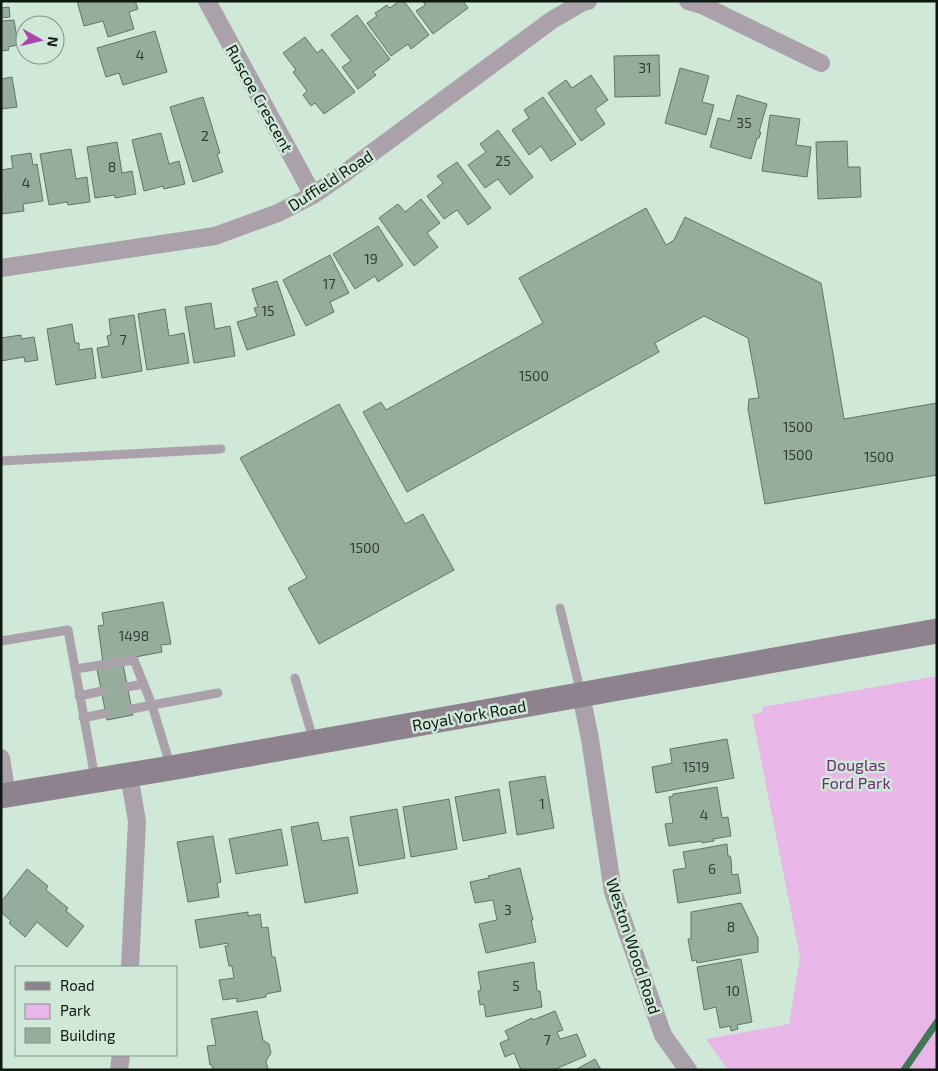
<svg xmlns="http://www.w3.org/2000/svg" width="938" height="1071" font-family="'Exo 2',sans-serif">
<rect width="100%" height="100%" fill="#cfe8d7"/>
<path fill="#e8b7e7" d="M 937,676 L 937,1070 L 728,1070 L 706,1039 L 789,1024 L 800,957 L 752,714 L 763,712 L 762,707 Z"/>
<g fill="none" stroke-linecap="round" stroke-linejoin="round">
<path stroke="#427858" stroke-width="7" d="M 904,1070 L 937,1022"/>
</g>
<path fill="#95ad9d" stroke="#5f7667" d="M 77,1 L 135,1 L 138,9 L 129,12 L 134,29 L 108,37 L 103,21 L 84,26 Z
M 399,1 L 404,1 L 429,35 L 411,49 L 408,44 L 391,56 L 367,23 L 377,16 L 375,13 L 387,5 L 390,8 Z
M 423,1 L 463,1 L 468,8 L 433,34 L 416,11 L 425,5 Z
M 9,7 L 10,17 L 1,18 L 1,8 Z
M 357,15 L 390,59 L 373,72 L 376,75 L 358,89 L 342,67 L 351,61 L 331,35 Z
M 14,20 L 18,45 L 8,47 L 9,50 L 1,51 L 1,21 Z
M 155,31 L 167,72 L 123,85 L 119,73 L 106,77 L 97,48 Z
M 305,37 L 317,53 L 322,49 L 355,92 L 324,114 L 315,103 L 311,106 L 303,95 L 307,91 L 293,72 L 296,70 L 283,53 Z
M 659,55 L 660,96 L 615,97 L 614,56 Z
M 680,68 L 709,76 L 702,102 L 714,105 L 706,135 L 665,123 Z
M 591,75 L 608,100 L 595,109 L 605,124 L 581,141 L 548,93 L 566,80 L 572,88 Z
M 12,77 L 17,107 L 1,109 L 1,79 Z
M 737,95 L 767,104 L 759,132 L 761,132 L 759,138 L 757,138 L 751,159 L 710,147 L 718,118 L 730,121 Z
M 203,97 L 220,153 L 217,154 L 223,172 L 193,182 L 170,107 Z
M 543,97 L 576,144 L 551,161 L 541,146 L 529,155 L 512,130 L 529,118 L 524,110 Z
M 770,115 L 800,119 L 796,145 L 811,147 L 807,177 L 762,171 Z
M 498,130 L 533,177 L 510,195 L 498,179 L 485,188 L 468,165 L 486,152 L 480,144 Z
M 161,133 L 169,164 L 179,161 L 185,184 L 164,189 L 163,186 L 144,191 L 132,140 Z
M 847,141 L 848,167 L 860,167 L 861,197 L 818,199 L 816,142 Z
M 117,142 L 122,173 L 132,171 L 136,194 L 115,198 L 115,195 L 95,198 L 87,147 Z
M 71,149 L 76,179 L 87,177 L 90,202 L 68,205 L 67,202 L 49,205 L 40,154 Z
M 31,153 L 33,165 L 37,164 L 43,201 L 23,204 L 24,211 L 2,214 L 1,170 L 13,168 L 11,156 Z
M 457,162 L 491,208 L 468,225 L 457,210 L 444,219 L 427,196 L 443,183 L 437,176 Z
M 421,199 L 440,223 L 427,233 L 438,247 L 414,266 L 379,218 L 398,204 L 405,212 Z
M 646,208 L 666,245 L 674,240 L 685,217 L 821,283 L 844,419 L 937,403 L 937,475 L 765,504 L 748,409 L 749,399 L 759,398 L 748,338 L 704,316 L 655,343 L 659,352 L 407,492 L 363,412 L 381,402 L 386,410 L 543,323 L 519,278 Z
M 378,226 L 403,265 L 378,282 L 375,276 L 355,289 L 333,254 Z
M 330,255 L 349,293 L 330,302 L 334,312 L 306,326 L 283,280 Z
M 277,281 L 295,335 L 247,350 L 237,322 L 257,316 L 254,308 L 258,307 L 252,289 Z
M 211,303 L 215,329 L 230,326 L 235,356 L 194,363 L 185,307 Z
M 165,309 L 169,336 L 184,333 L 189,363 L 147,370 L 138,314 Z
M 134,315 L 142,371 L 102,378 L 97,348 L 109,346 L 107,336 L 111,335 L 109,319 Z
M 72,324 L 75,343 L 79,343 L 79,350 L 92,348 L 96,378 L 56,385 L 47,329 Z
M 21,335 L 21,339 L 34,337 L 38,360 L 25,362 L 24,357 L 1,361 L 1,338 Z
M 339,404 L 405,524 L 423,514 L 454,570 L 319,644 L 288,588 L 307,578 L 240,458 Z
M 163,602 L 171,644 L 161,645 L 162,652 L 103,663 L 98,626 L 104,625 L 102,613 Z
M 123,664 L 133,715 L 107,720 L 97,669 Z
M 727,739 L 734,778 L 656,793 L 652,767 L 672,763 L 670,749 Z
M 545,776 L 554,828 L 517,835 L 509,782 Z
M 717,787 L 722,818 L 728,817 L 731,836 L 713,839 L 714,841 L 702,843 L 702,841 L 669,846 L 665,824 L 673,823 L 669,797 L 673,796 L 673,794 Z
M 499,789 L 506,833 L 463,841 L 455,797 Z
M 449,799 L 457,849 L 411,857 L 403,807 Z
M 397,809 L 405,858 L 359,866 L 350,817 Z
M 318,822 L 322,841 L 348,837 L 358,893 L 305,903 L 291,827 Z
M 281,829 L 288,865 L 236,874 L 229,839 Z
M 213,836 L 221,882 L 217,883 L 219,897 L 188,902 L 177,842 Z
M 727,844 L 728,856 L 730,856 L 731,859 L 732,875 L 738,874 L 741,893 L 678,903 L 673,870 L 686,868 L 683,852 Z
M 520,868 L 533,920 L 531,920 L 536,942 L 486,953 L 479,924 L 497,920 L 493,900 L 475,903 L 470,882 L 489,878 L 488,876 Z
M 27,869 L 48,886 L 46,890 L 68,908 L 66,911 L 84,926 L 67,947 L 37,922 L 25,937 L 9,923 L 11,921 L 2,913 L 1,902 Z
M 741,903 L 758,938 L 758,952 L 697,963 L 696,960 L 692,961 L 688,939 L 691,939 L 691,912 Z
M 248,912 L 248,916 L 260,914 L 262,928 L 268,927 L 272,957 L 275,957 L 281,991 L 266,994 L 266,997 L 237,1002 L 237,998 L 223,1000 L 219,980 L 234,978 L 232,966 L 229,966 L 225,946 L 228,946 L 228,943 L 200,948 L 195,920 Z
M 741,959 L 752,1022 L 737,1025 L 738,1029 L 731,1031 L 730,1026 L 720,1028 L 716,1007 L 704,1010 L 697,967 Z
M 534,962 L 537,991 L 540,991 L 542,1007 L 486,1017 L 484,1004 L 480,1005 L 478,991 L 481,990 L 478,972 Z
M 257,1011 L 263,1040 L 269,1044 L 271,1053 L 266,1061 L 268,1070 L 213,1070 L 212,1065 L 210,1065 L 207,1046 L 216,1045 L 211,1019 Z
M 555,1011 L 563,1030 L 557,1032 L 560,1039 L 577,1034 L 586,1056 L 553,1070 L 521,1070 L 514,1053 L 505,1057 L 500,1043 L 509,1039 L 505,1031 L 532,1018 L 533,1020 Z
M 595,1059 L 601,1070 L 575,1070 Z"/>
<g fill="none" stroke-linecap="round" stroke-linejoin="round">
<path stroke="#aaa1aa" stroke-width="9" d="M 1,461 L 221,449
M 560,608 L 581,693
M 1,641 L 68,630 L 95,778
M 75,669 L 134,660 L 152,705 L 132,709
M 295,678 L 314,742
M 127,687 L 144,684
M 79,696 L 102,691
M 83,718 L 106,713
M 171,768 L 152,705 L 218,693"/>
<path stroke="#aaa1aa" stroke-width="18" d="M 207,1 L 313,195
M 688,1 L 702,5 L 821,63
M 1,268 L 215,236 L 278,213 L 313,195 L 342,175 L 552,20 L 583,2 L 588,1
M 581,695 L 590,739 L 613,892 L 663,1035 L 688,1070
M 1,758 L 7,795
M 129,775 L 137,821 L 130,967
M 119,1070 L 121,1055"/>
<path stroke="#8f828f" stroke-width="25" d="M 1,796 L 171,768 L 937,631"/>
</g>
<g text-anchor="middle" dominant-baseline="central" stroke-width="5" stroke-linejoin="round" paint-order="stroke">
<g font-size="14" fill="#303c34">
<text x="140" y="54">4</text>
<text x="645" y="67">31</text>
<text x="744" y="122">35</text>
<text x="205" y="135">2</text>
<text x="503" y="160">25</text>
<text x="112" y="166">8</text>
<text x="26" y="182">4</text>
<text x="371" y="258">19</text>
<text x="329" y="283">17</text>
<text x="268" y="310">15</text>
<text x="123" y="339">7</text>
<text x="534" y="375">1500</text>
<text x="798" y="426">1500</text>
<text x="798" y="454">1500</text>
<text x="879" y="456">1500</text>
<text x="365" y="547">1500</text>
<text x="134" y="635">1498</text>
<text x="696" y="766">1519</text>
<text x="542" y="803">1</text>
<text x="704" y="814">4</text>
<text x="712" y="868">6</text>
<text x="508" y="909">3</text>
<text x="731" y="926">8</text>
<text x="516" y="985">5</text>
<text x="733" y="990">10</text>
<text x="547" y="1039">7</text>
</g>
<g font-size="16" fill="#0e1711" stroke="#cfe8d7">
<text transform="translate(260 98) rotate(61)">Ruscoe Crescent</text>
<text transform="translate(330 180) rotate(-33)">Duffield Road</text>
<text transform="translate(469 715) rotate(-10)">Royal York Road</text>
<text transform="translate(634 946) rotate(72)">Weston Wood Road</text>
</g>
<g font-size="16" fill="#6d2c6e" stroke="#cfe8d7">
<text x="856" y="764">Douglas<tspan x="856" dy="18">Ford Park</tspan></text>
</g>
</g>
<rect width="938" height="1071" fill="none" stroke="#0e1711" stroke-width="5"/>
<rect x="15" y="966" width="162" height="90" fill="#cfe8d7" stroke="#829488"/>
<rect x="25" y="982" width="25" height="8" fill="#8f828f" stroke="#829488"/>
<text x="60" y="991" font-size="15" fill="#0e1711">Road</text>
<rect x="25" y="1004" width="25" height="15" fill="#e8b7e7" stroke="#829488"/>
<text x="60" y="1016" font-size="15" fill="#0e1711">Park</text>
<rect x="25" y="1028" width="25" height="15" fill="#95ad9d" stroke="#829488"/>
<text x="60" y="1041" font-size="15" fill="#0e1711">Building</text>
<g transform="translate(40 40) rotate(98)"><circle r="24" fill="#cfe8d7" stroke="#829488"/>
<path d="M0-4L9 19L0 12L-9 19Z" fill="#a945ab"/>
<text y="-8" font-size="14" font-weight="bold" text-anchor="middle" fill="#0e1711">N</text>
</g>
</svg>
